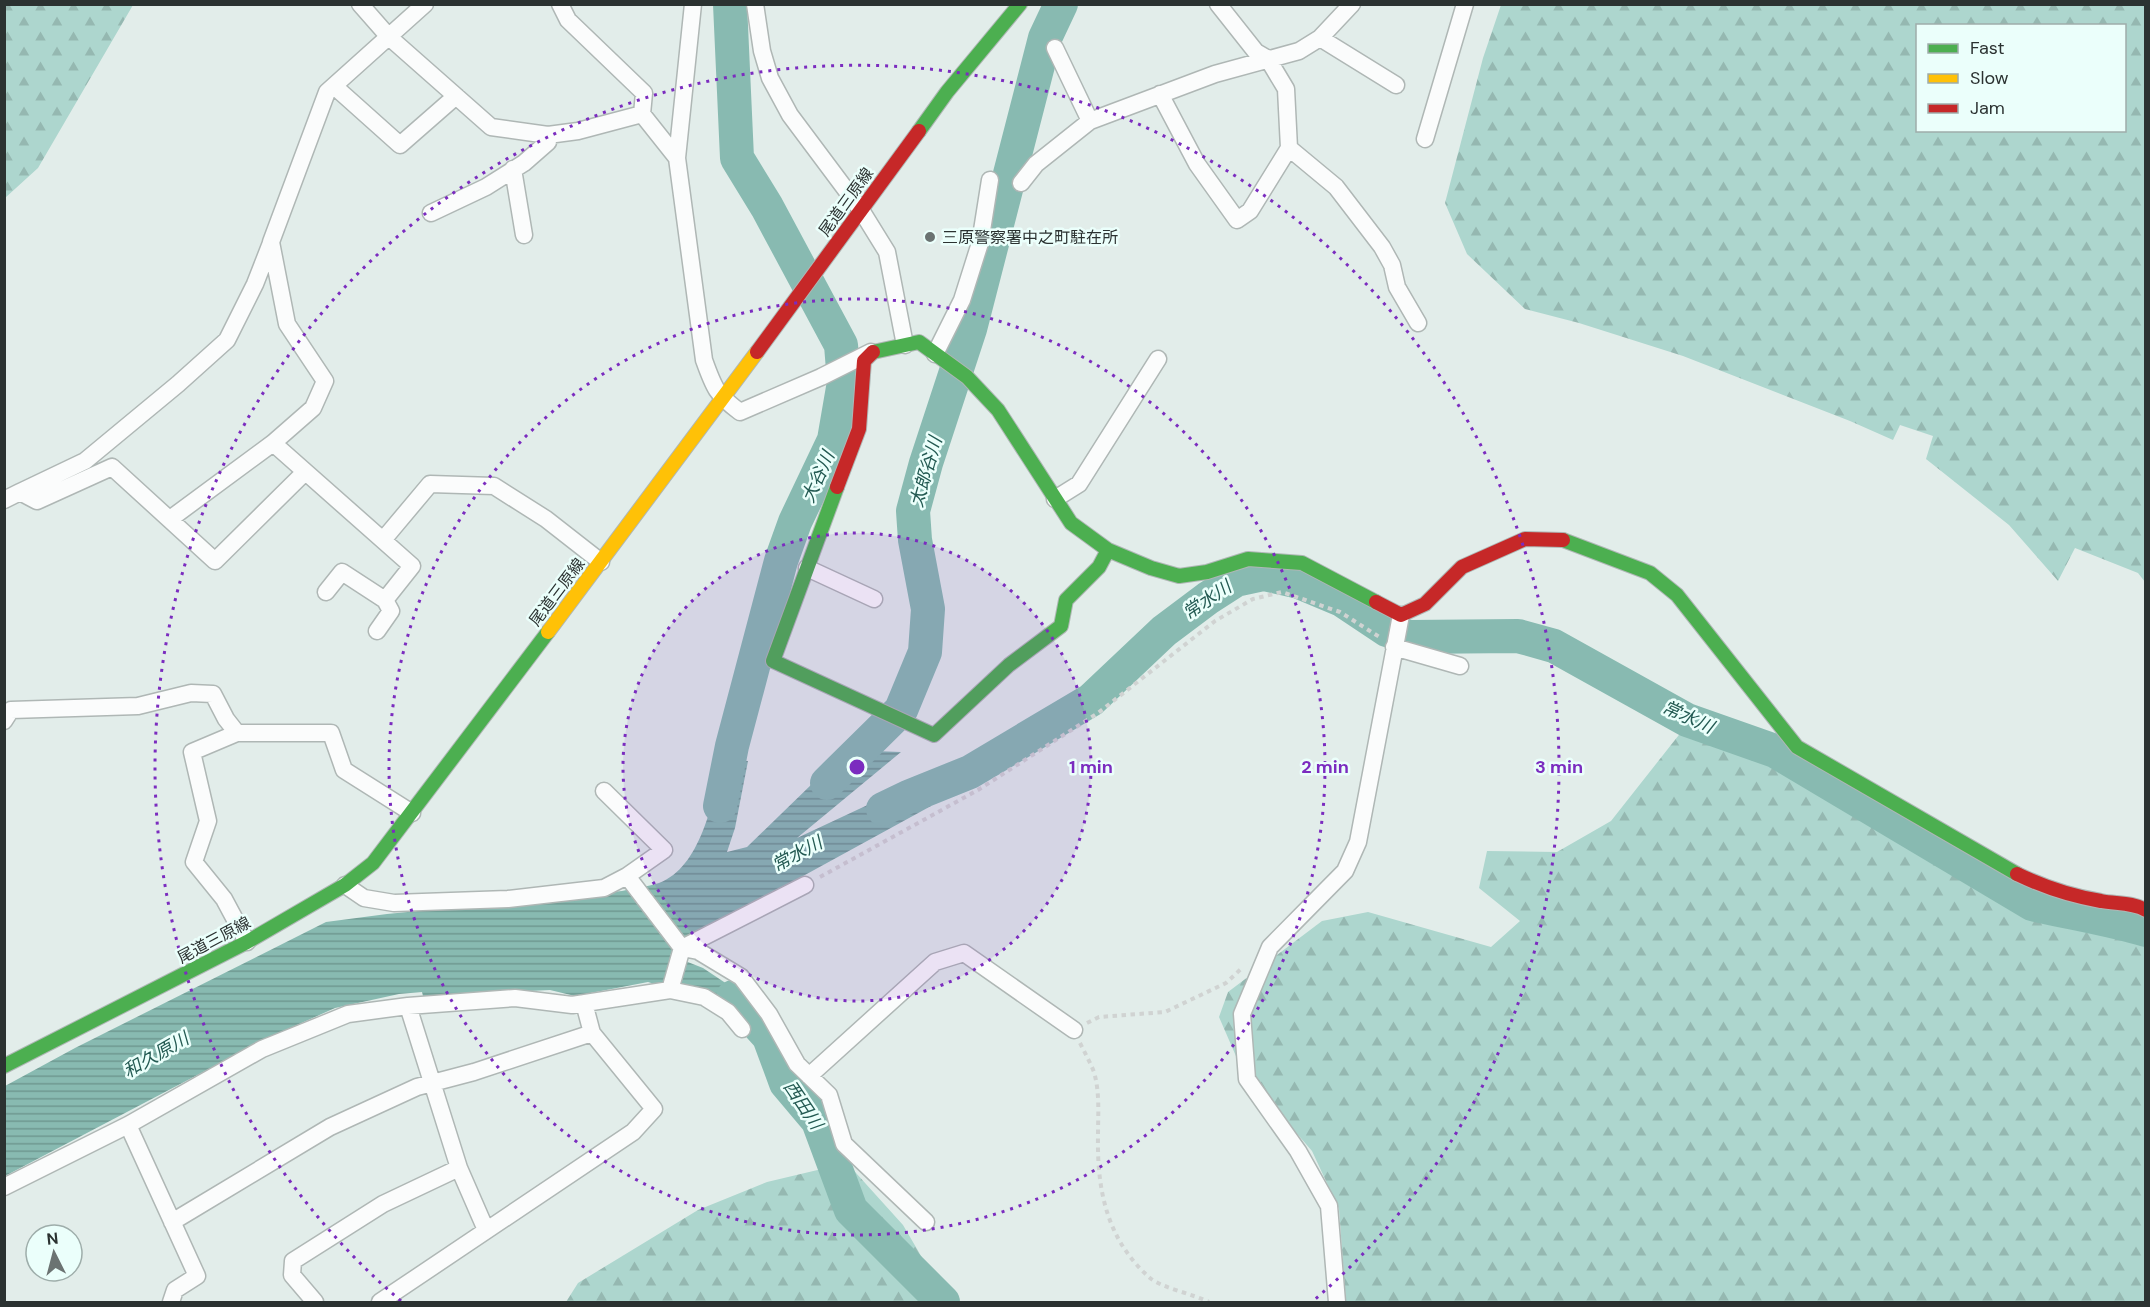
<svg xmlns="http://www.w3.org/2000/svg" width="2150" height="1307" font-family="'DM Sans','Noto Sans JP',sans-serif">
<defs>
<pattern id="forest-firs" width="22" height="20" patternUnits="userSpaceOnUse" patternTransform="scale(1.5)"><rect width="22" height="20" fill="#add6ce"/><path d="M5 1l3.5 6h-7zM16 11l3.5 6h-7z" fill="#95b8b1"/></pattern>
<pattern id="water-rules" width="6" height="5" patternUnits="userSpaceOnUse" patternTransform="scale(1.5)"><rect width="6" height="5" fill="#88bab1"/><path d="M0 2.5h6" fill="none" stroke="#6f9891"/></pattern>
</defs>
<rect width="100%" height="100%" fill="#e2edea"/>
<path fill="url(#forest-firs)" fill-rule="evenodd" d="M 5,4 L 133,5 L 38,168 L 5,198 Z
M 1501,5 L 2145,5 L 2145,582 L 2138,573 L 2075,548 L 2058,581 L 2009,525 L 1926,459 L 1933,436 L 1900,425 L 1893,440 L 1850,421 L 1683,356 L 1579,323 L 1525,309 L 1467,254 L 1445,203 L 1483,58 ZM 1918,26 L 2124,26 L 2124,130 L 1918,130 Z
M 1682,731 L 1770,762 L 2028,915 C 2067,925 2107,930 2145,943 L 2145,1302 L 1346,1302 L 1339,1209 L 1312,1151 L 1242,1070 L 1219,1017 L 1228,992 L 1322,921 L 1368,912 L 1491,947 L 1520,921 L 1479,888 L 1487,851 L 1557,852 L 1611,821 Z
M 847,1163 L 903,1225 L 948,1302 L 566,1302 L 578,1283 L 698,1210 L 767,1182 Z"/>
<path fill="url(#water-rules)" d="M 847,750 L 901,752 L 797,838 L 921,780 L 931,806 L 712,926 L 670,955 L 703,968 L 742,994 L 772,1033 L 752,1032 L 729,1008 L 648,982 L 575,996 L 550,990 L 423,996 L 422,992 L 399,994 L 335,1008 L 268,1038 L 5,1176 L 5,1086 L 75,1048 L 326,922 L 387,914 L 622,891 C 634,888 647,887 659,883 C 702,867 712,800 724,760 L 748,761 L 735,828 L 727,852 L 747,847 Z"/>
<g fill="none" stroke-linecap="round" stroke-linejoin="round">
<path stroke="#88bab1" stroke-width="34" d="M 827,783 L 901,710 L 925,652 L 928,609 L 915,540 L 913,511 L 926,463 L 970,329 L 1045,38 L 1061,4
M 720,806 L 732,746 L 781,561 L 795,522 L 834,440 L 844,382 L 841,345 L 767,207 L 737,158 L 730,4
M 883,809 L 908,797 L 970,772 L 1091,700 L 1164,631 L 1208,598 L 1236,580 L 1264,574 L 1299,582 L 1342,600 L 1387,630 L 1409,637 L 1518,636 L 1554,646 L 1687,720 L 1775,751 L 2032,904 C 2070,913 2109,919 2146,930
M 733,997 L 769,1037 L 786,1083 L 818,1121 L 851,1210 L 943,1302"/>
<defs>
<path id="street" d="M 360,4 L 389,37 L 491,127 L 548,135 L 578,131 L 642,114 L 677,158 L 704,360 C 714,388 716,394 740,412 L 821,377 L 871,352
M 560,4 L 568,20 L 644,93 L 642,114
M 755,4 L 762,51 L 770,78 L 790,115 L 861,210 L 887,252 L 905,345
M 1320,38 L 1396,85
M 1055,48 L 1090,121
M 334,86 L 400,145 L 456,96
M 1160,94 L 1197,164 L 1237,220 L 1250,211 L 1289,148 L 1286,89 L 1268,59 L 1256,52 L 1218,4
M 1425,139 L 1465,4
M 1289,148 L 1336,187 L 1382,247 L 1392,265 L 1397,287 L 1418,323
M 677,158 L 693,4
M 513,169 L 524,235
M 1021,183 L 1036,164 L 1090,121 L 1215,74 L 1299,51 L 1320,38 L 1352,4
M 431,213 L 486,187 L 524,163 L 548,142 L 548,135
M 935,354 L 962,300 L 980,243 L 990,180
M 273,443 L 412,566 L 385,600
M 20,492 L 85,461 L 178,384 L 227,340 L 255,284 L 271,243
M 1055,499 L 1079,484 L 1158,359
M 4,500 L 20,492 L 37,501 L 112,467 L 215,561 L 305,472
M 170,519 L 273,443 L 313,408 L 325,381 L 287,324 L 271,242 L 327,92 L 425,4
M 383,540 L 430,484 L 494,486 L 546,519 L 601,562
M 807,568 L 874,599
M 326,592 L 342,572 L 385,600 L 391,611 L 377,631
M 1394,647 L 1460,666
M 4,721 L 11,710 L 138,706 L 191,693 L 213,694 L 226,719 L 237,733 L 331,733 L 344,770 L 412,813
M 237,733 L 192,752 L 208,821 L 194,862 L 224,899 L 247,942
M 627,876 L 682,948 L 698,951 L 741,977 L 769,1014 L 797,1064 L 829,1095 L 844,1144 L 926,1222
M 345,885 L 364,898 L 394,903 L 508,899 L 604,888 L 627,876 L 664,850 L 604,791
M 670,990 L 682,948 L 805,885
M 408,1006 L 459,1168 L 486,1230
M 809,1076 L 935,962 L 964,953 L 1074,1030
M 128,1125 L 197,1276 L 175,1290 L 171,1302
M 4,1187 L 128,1125 L 262,1049 L 348,1014 L 408,1006 L 515,998 L 572,1005 L 670,990 L 704,997 L 728,1012 L 742,1029
M 172,1222 L 330,1127 L 417,1087 L 474,1072 L 592,1033
M 315,1302 L 292,1275 L 293,1261 L 383,1204 L 459,1168
M 380,1302 L 633,1132 L 654,1109 L 592,1033 L 584,1003
M 1337,1302 L 1329,1206 L 1298,1151 L 1247,1079 L 1242,1014 L 1270,947 L 1345,871 L 1358,842 L 1401,615"/>
<path id="fast" d="M 919,131 L 947,92 L 1020,4
M 873,352 L 919,342 L 967,377 L 998,410 L 1071,523 L 1108,550 L 1151,568 L 1179,576 L 1207,572 L 1248,559 L 1302,563 L 1376,602
M 837,487 L 773,661 L 934,735 L 1009,665 L 1061,626 L 1066,600 L 1099,567 L 1108,550
M 1563,540 L 1650,573 L 1677,595 L 1797,747 L 2017,874
M 4,1066 L 247,942 L 345,885 L 373,863 L 548,632"/>
<path id="slow" d="M 548,632 L 757,352"/>
<path id="jam" d="M 757,352 L 919,131
M 837,487 L 859,429 L 864,361 L 873,352
M 1376,602 L 1401,615 L 1425,604 L 1462,567 L 1525,539 L 1563,540
M 2017,874 C 2044,887 2071,896 2101,901 C 2116,904 2132,902 2146,910"/>
</defs>
<use href="#street" stroke="#afb7b5" stroke-width="19"/>
<use href="#fast" stroke="#afb7b5" stroke-width="16"/>
<use href="#slow" stroke="#afb7b5" stroke-width="16"/>
<use href="#jam" stroke="#afb7b5" stroke-width="16"/>
<path stroke="#d0d3d2" stroke-width="4" stroke-dasharray="4.5 4.5" stroke-linecap="butt" d="M 820,877 L 978,790 L 1098,713 L 1215,621 L 1253,599 L 1282,592 L 1340,612 L 1381,638
M 1087,1023 L 1099,1017 L 1165,1012 L 1226,983 L 1242,968
M 1080,1043 C 1085,1053 1090,1062 1094,1072 C 1100,1093 1098,1115 1098,1136 C 1097,1191 1107,1240 1150,1278 C 1162,1288 1193,1294 1209,1302"/>
<use href="#street" stroke="#fbfcfc" stroke-width="16"/>
<use href="#fast" stroke="#4caf50" stroke-width="14"/>
<use href="#slow" stroke="#ffc107" stroke-width="14"/>
<use href="#jam" stroke="#c62828" stroke-width="14"/>
</g>
<circle cx="857" cy="767" r="234" fill="#7b2cbf" fill-opacity=".12"/>
<g fill="none" stroke="#7b2cbf" stroke-width="3" stroke-dasharray="3 6">
<circle cx="857" cy="767" r="234"/>
<circle cx="857" cy="767" r="468"/>
<path d="M401 1301A702 702 0 1 1 1313 1301"/>
</g>
<circle fill="#6b7372" stroke="#ebfffb" stroke-width="2" cx="930" cy="237" r="6"/>
<g text-anchor="middle" dominant-baseline="central" stroke-width="5" stroke-linejoin="round" paint-order="stroke">
<g font-size="16" fill="#2b3231" stroke="#ebfffb">
<text transform="translate(846 202) rotate(-54)">尾道三原線</text>
<text transform="translate(557 592) rotate(-53)">尾道三原線</text>
<text transform="translate(214 940) rotate(-28)">尾道三原線</text>
</g>
<g font-size="16" fill="#2b3231" stroke="#ebfffb" text-anchor="start">
<text x="942" y="237">三原警察署中之町駐在所</text>
</g>
<g font-size="18" font-style="italic" fill="#235a52" stroke="#ebfffb">
<text transform="translate(926 472) rotate(-74)">太郎谷川</text>
<text transform="translate(818 477) rotate(-66)">大谷川</text>
<text transform="translate(1207 600) rotate(-34)">常水川</text>
<text transform="translate(1688 717) rotate(24)">常水川</text>
<text transform="translate(797 854) rotate(-28)">常水川</text>
<text transform="translate(156 1055) rotate(-30)">和久原川</text>
<text transform="translate(803 1105) rotate(56)">西田川</text>
</g>
</g>
<circle cx="857" cy="767" r="9" fill="#7b2cbf" stroke="#ebfffb" stroke-width="3"/>
<g font-size="18" text-anchor="middle" font-weight="bold" fill="#7b2cbf" stroke="#ebfffb" stroke-width="5" stroke-linejoin="round" paint-order="stroke">
<text x="1091" y="773">1 min</text>
<text x="1325" y="773">2 min</text>
<text x="1559" y="773">3 min</text>
</g>
<rect width="2150" height="1307" fill="none" stroke="#2b3231" stroke-width="12"/>
<rect x="1916" y="24" width="210" height="108" fill="#ebfffb" stroke="#9eadaa" stroke-width="1.5"/>
<rect x="1928" y="44" width="30" height="9" fill="#4caf50" stroke="#9eadaa" stroke-width="1.5"/>
<text x="1970" y="54" font-size="18" fill="#2b3231">Fast</text>
<rect x="1928" y="74" width="30" height="9" fill="#ffc107" stroke="#9eadaa" stroke-width="1.5"/>
<text x="1970" y="84" font-size="18" fill="#2b3231">Slow</text>
<rect x="1928" y="104" width="30" height="9" fill="#c62828" stroke="#9eadaa" stroke-width="1.5"/>
<text x="1970" y="114" font-size="18" fill="#2b3231">Jam</text>
<g transform="translate(54 1253) rotate(354)"><circle r="28" fill="#ebfffb" stroke="#9eadaa" stroke-width="1.5"/>
<path d="M0-4.5L10 22L0 15L-10 22Z" fill="#6b7372"/>
<text y="-9" font-size="16" font-weight="bold" text-anchor="middle" fill="#2b3231">N</text>
</g>
</svg>
